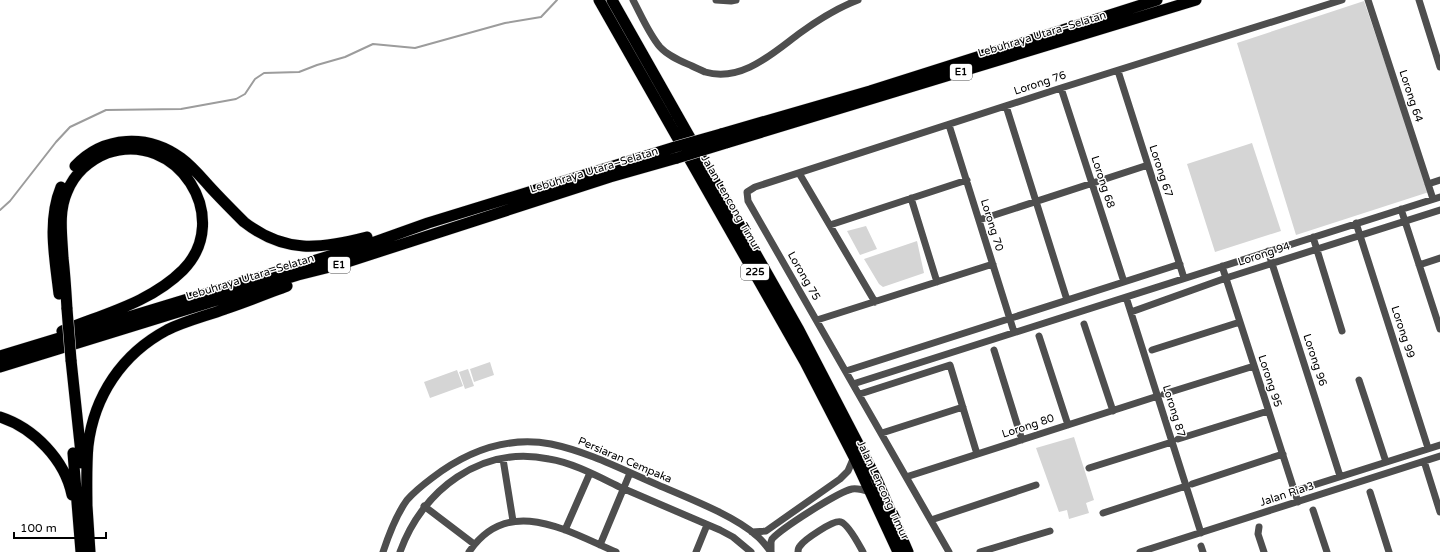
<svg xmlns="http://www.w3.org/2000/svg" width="1440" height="552" font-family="'Varela Round',sans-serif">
<rect width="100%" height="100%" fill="#fff"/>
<path fill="#d5d5d5" d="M 1364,1 L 1429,192 L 1296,235 L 1237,43 Z
M 1252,143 L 1281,231 L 1215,252 L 1187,164 Z
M 866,226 L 877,249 L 860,255 L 847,231 Z
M 917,241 L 924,273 L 883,287 L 879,284 L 864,259 Z
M 490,362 L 494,375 L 474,382 L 470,369 Z
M 468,369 L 474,386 L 465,389 L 459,372 Z
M 457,370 L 463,386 L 430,398 L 424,382 Z
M 1074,437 L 1094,500 L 1086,503 L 1089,513 L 1069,519 L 1067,510 L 1059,512 L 1036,448 Z"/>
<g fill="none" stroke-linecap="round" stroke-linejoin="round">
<path stroke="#9c9c9c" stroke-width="2" d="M 0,210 L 10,201 L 56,142 L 70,127 L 106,110 L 181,109 L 236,99 L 245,94 L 255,79 L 264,73 L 299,72 L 317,65 L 345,57 L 373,44 L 415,48 L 505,23 L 541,17 L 557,0"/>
<defs>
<path id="highway" d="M 599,0 L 805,362 L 854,457 L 898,552
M 612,0 L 799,330 L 877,480 L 908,552
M 721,134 L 870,91 L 1157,0
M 726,143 L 1196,0
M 75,166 C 104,135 148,134 181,158 C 192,166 201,177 210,187 C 221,199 232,210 244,222 C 285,254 320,249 367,237
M 59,294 C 55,259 47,221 61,187
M 62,331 C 103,314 150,303 183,270 C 234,218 177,129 107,153 C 89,160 74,174 67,192 C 58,212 62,236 63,258 C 65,275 66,292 67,309
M 0,356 L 372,243 L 428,223 L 675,147
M 71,360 L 82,463
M 0,367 L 298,275 L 338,265 L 610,177 L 677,158
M 0,417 C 34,428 65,460 72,495
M 73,453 L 81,552
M 87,506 L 90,552
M 87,513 C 87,491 86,468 88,446 C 94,396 122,354 167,330 C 185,321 206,316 225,309 C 246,302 266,294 287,286"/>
</defs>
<use href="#highway" stroke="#dbdbdb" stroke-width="12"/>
<path stroke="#4e4e4e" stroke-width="7" d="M 633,0 C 641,15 649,34 660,47 C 668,56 681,61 692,66 C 696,68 701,70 705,72 C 742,83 774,52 800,33 C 818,20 837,8 858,0
M 716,0 L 731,1 L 736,0
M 1368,0 L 1433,199
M 1419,0 L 1440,67
M 1118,71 L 1184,278
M 1061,88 L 1124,282
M 1006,106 L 1067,300
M 949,125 L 1014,332
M 799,173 L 875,302
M 1428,184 L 1440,180
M 911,198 L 937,282
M 1401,209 L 1440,329
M 979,220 L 1148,165
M 1356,223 L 1428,448
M 830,225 L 967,180
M 1313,237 L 1342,331
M 1268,251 L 1340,476
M 1419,265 L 1440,258
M 1222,266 L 1298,502
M 1126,297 L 1201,533
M 1131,312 L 1226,278 L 1440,210
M 817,320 L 993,264
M 1084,324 L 1113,411
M 1039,336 L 1068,425
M 994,350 L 1022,440
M 1152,350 L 1240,322
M 846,371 L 1180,264
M 1359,380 L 1386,462
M 853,384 L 1440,197
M 860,394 L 950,365 L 977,454
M 1164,394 L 1254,366
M 882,433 L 963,407
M 1178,439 L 1268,411
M 503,459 L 513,521
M 1424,461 L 1440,512
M 1089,468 L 1172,442
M 906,477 L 1158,396
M 1192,484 L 1283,454
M 1295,491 L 1440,445
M 1370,492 L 1389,552
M 424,506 L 474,544
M 1313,510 L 1327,552
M 1103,513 L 1186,486
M 931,520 L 1036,485
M 1259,527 L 1258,534 L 1264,552
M 565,530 L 590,473
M 752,532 L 766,531 L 840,479 L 848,471 L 854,457
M 600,545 L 630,473
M 1201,546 L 1203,552
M 383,552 C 389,534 396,515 407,500 C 414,492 424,484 432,478 C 466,452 507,436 551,444 C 589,452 623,470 658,485 C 688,498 733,515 757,536 C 763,541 767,547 771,552
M 400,552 C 422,490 481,445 549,459 C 574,463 599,477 622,488 C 654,502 687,516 720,530 L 733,537 L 751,552
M 469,552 C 508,494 567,531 616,552
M 696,552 L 707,525
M 771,552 L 771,542 L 772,539 C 782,528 838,492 852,489 C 858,488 864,490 870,492
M 798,552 C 798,549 798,548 800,546 C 804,540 834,519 841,522 C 849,525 859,545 863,552
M 949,552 L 748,201 L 747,192 L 755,187 L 1061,88 L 1342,0
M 980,552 L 1050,531
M 1140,552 L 1440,456"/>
<use href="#highway" stroke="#000" stroke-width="11"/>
<defs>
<path id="highway-bridge" d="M 675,147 L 721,134
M 677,158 L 726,143
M 67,309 L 71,360"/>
</defs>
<use href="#highway-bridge" stroke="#dbdbdb" stroke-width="12" stroke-linecap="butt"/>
<use href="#highway-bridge" stroke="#000" stroke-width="11"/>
</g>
<g text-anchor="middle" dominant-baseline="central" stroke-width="3" stroke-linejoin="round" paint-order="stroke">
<g fill="#fff" stroke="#4c4c4c" stroke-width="1">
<rect x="950" y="64" width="22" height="16" rx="3"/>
<rect x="328" y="257" width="22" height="16" rx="3"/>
<rect x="741" y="264" width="28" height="16" rx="3"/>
</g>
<g font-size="10" font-weight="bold" fill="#000">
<text x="961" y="72">E1</text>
<text x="339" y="265">E1</text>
<text x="755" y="272">225</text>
</g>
<g font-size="11" fill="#000" stroke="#fff">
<text transform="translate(1042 34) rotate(-17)">Lebuhraya Utara–Selatan</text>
<text transform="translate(1040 83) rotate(-18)">Lorong 76</text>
<text transform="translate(1411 96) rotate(72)">Lorong 64</text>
<text transform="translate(594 170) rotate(-17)">Lebuhraya Utara–Selatan</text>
<text transform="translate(1161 171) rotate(72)">Lorong 67</text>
<text transform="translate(1103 182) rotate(72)">Lorong 68</text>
<text transform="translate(731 203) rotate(60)">Jalan Lencong Timur</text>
<text transform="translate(992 225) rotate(73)">Lorong 70</text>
<text transform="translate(1264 254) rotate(-18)">Lorong 94</text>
<text transform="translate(804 276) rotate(60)">Lorong 75</text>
<text transform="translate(250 277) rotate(-17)">Lebuhraya Utara–Selatan</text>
<text transform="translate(1403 332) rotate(72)">Lorong 99</text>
<text transform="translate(1315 360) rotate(72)">Lorong 96</text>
<text transform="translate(1270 381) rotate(72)">Lorong 95</text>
<text transform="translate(1174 411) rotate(73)">Lorong 87</text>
<text transform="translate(1028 426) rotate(-18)">Lorong 80</text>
<text transform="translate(625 460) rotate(23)">Persiaran Cempaka</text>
<text transform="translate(883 490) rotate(65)">Jalan Lencong Timur</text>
<text transform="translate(1287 494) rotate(-18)">Jalan Ria 3</text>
</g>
</g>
<path d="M14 532v6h92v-6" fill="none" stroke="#000000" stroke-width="2"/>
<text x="20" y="532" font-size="12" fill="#000000" stroke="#ffffff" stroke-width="3" paint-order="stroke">100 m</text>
</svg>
